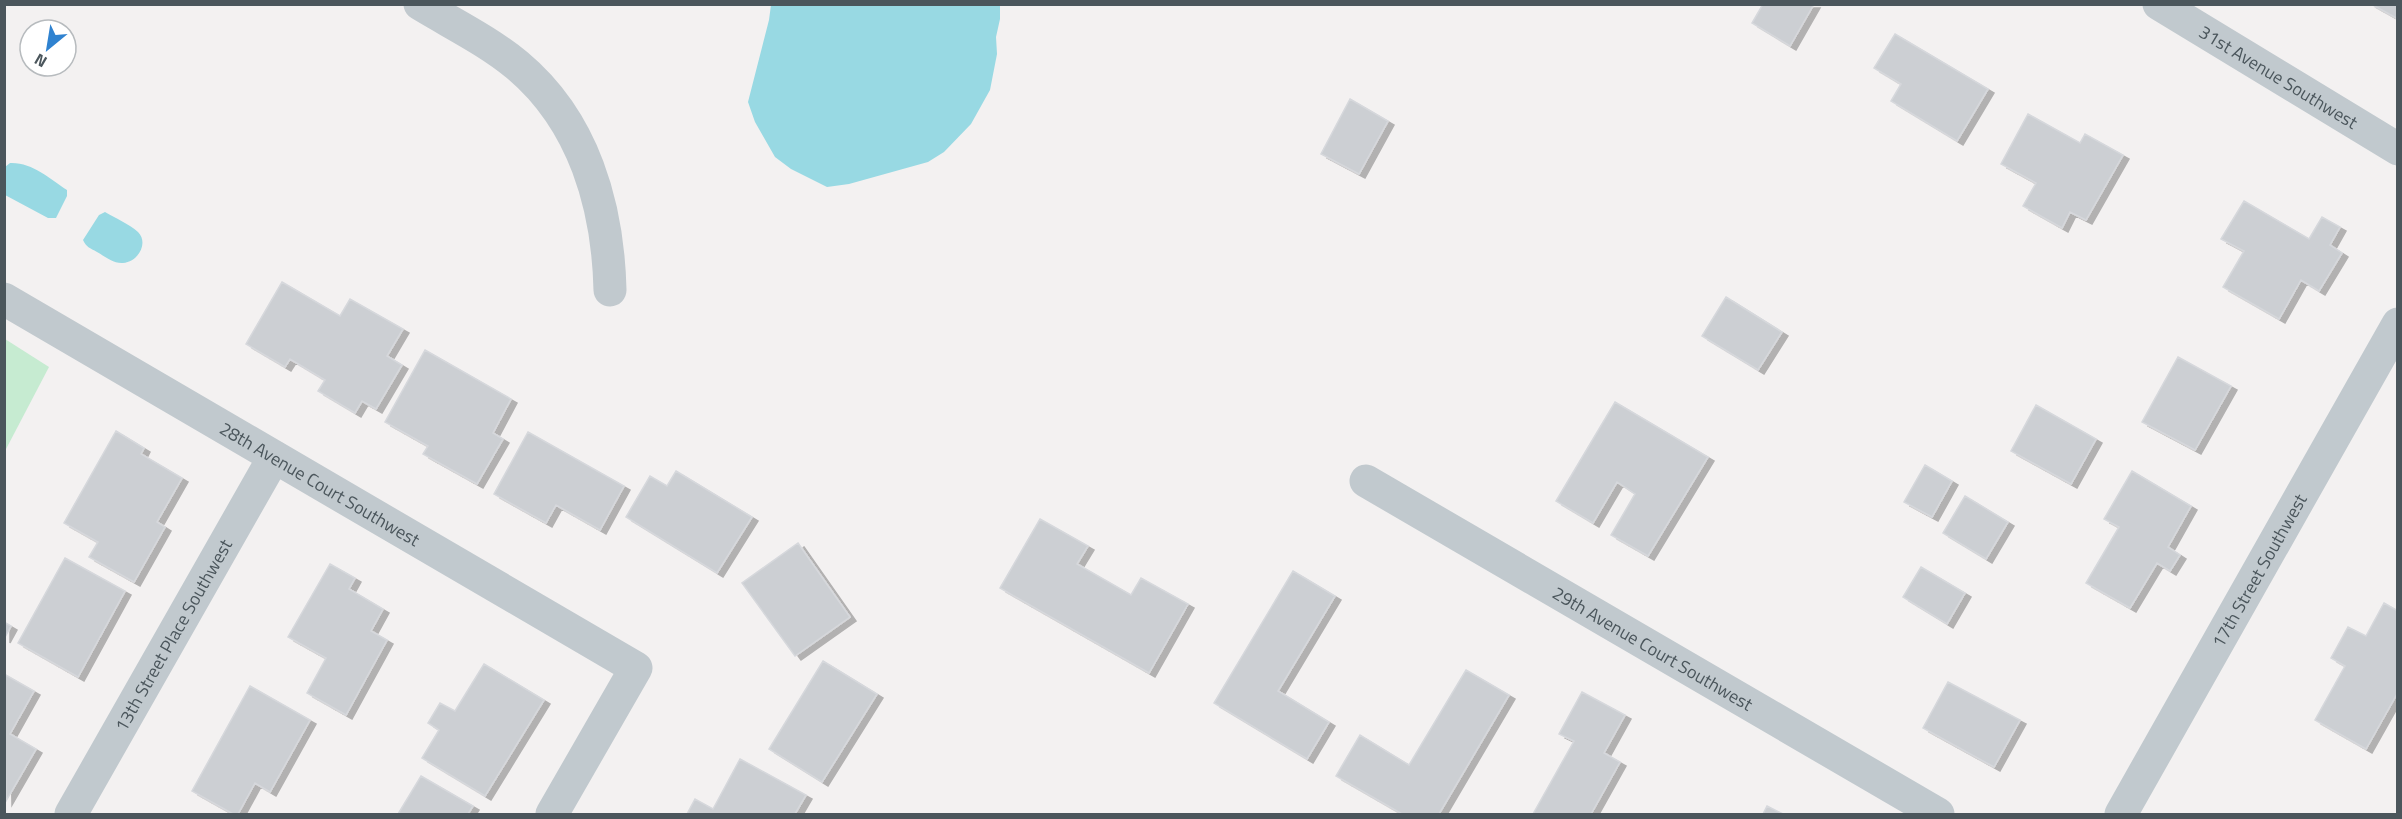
<svg xmlns="http://www.w3.org/2000/svg" width="2402" height="819" font-family="'Titillium Web',sans-serif">
<defs>
<filter id="shadow"><feDropShadow dx="6" dy="4" stdDeviation="0" flood-color="#0004"/></filter>
</defs>
<rect width="100%" height="100%" fill="#f3f1f1"/>
<path fill="#c6ebd1" d="M 5,339 L 49,367 L 5,451 Z"/>
<path fill="#98d9e3" d="M 771,5 L 1000,5 L 1000,19 L 996,37 L 997,54 L 990,90 L 971,124 L 944,152 L 928,162 L 849,184 L 827,187 L 791,169 L 775,157 L 755,122 L 748,102 L 769,20 Z
M 10,163 C 32,162 50,179 67,190 L 67,196 L 56,218 L 48,218 L 5,195 L 5,167 Z
M 105,212 C 115,218 129,224 138,232 C 149,243 138,262 123,263 C 114,264 104,256 97,252 C 90,248 86,247 83,240 L 99,215 Z"/>
<path fill="#cccfd3" stroke="#d6d8dc" stroke-width="1.5" filter="url(#shadow)" d="M 1763,4 L 1814,4 L 1790,46 L 1752,23 Z
M 2371,4 L 2398,4 L 2398,19 Z
M 1895,34 L 1988,89 L 1957,141 L 1891,101 L 1901,84 L 1874,68 Z
M 1350,99 L 1388,121 L 1359,174 L 1321,154 Z
M 2028,114 L 2080,143 L 2085,134 L 2123,155 L 2086,220 L 2070,212 L 2062,228 L 2023,206 L 2036,183 L 2001,164 Z
M 2244,201 L 2309,239 L 2322,217 L 2340,227 L 2330,245 L 2342,253 L 2319,291 L 2301,280 L 2279,319 L 2223,287 L 2244,251 L 2221,239 Z
M 282,282 L 340,316 L 350,299 L 403,329 L 387,356 L 402,365 L 376,409 L 362,401 L 355,413 L 318,391 L 325,380 L 290,359 L 285,367 L 246,344 Z
M 1726,297 L 1782,332 L 1758,370 L 1702,336 Z
M 425,350 L 511,399 L 493,433 L 503,439 L 477,484 L 423,454 L 428,446 L 385,422 Z
M 2178,357 L 2231,386 L 2195,450 L 2142,422 Z
M 1615,402 L 1708,457 L 1648,556 L 1611,535 L 1635,494 L 1617,482 L 1593,523 L 1556,501 Z
M 2036,405 L 2096,439 L 2071,484 L 2011,451 Z
M 116,431 L 144,448 L 141,454 L 182,478 L 157,522 L 165,527 L 134,582 L 89,557 L 98,542 L 64,523 Z
M 528,432 L 624,486 L 600,530 L 556,505 L 546,523 L 494,494 Z
M 1925,465 L 1952,481 L 1932,517 L 1904,502 Z
M 676,471 L 752,517 L 717,573 L 626,517 L 650,476 L 667,486 Z
M 2132,471 L 2191,506 L 2168,547 L 2180,555 L 2170,571 L 2157,563 L 2130,608 L 2086,583 L 2119,527 L 2104,519 Z
M 1965,496 L 2008,522 L 1986,559 L 1943,533 Z
M 1040,519 L 1088,546 L 1077,564 L 1131,595 L 1141,578 L 1188,604 L 1149,673 L 1000,588 Z
M 798,543 L 850,617 L 795,656 L 742,583 Z
M 65,558 L 125,591 L 78,677 L 18,643 Z
M 330,564 L 355,578 L 349,589 L 383,609 L 371,631 L 387,640 L 346,715 L 307,693 L 326,658 L 288,637 Z
M 1921,567 L 1965,593 L 1947,624 L 1903,597 Z
M 1293,571 L 1335,596 L 1278,691 L 1329,722 L 1307,759 L 1214,703 Z
M 2384,603 L 2398,611 L 2398,692 L 2366,749 L 2315,720 L 2345,666 L 2331,658 L 2348,627 L 2366,636 Z
M 4,622 L 11,626 L 4,639 Z
M 823,661 L 877,694 L 822,782 L 769,749 Z
M 484,664 L 544,700 L 485,796 L 422,758 L 439,730 L 428,723 L 440,703 L 455,711 Z
M 1466,670 L 1509,695 L 1439,814 L 1402,814 L 1336,776 L 1360,735 L 1409,765 Z
M 4,674 L 34,691 L 10,734 L 36,749 L 6,801 Z
M 1948,682 L 2020,720 L 1994,767 L 1923,728 Z
M 250,686 L 310,720 L 270,792 L 255,783 L 238,814 L 233,814 L 192,791 Z
M 1582,692 L 1625,715 L 1604,753 L 1620,762 L 1591,814 L 1533,814 L 1574,741 L 1559,734 Z
M 740,759 L 806,795 L 795,814 L 687,814 L 695,799 L 713,809 Z
M 421,776 L 473,806 L 468,814 L 398,814 Z
M 1767,806 L 1783,814 L 1763,814 Z"/>
<g fill="none" stroke-linecap="round" stroke-linejoin="round">
<g stroke="#c1c9ce" stroke-width="33">
<path d="M 420,4 C 453,24 488,41 517,65 C 584,121 608,206 610,290"/>
<path id="s1" d="M 2159,4 L 2398,149"/>
<path id="s2" d="M 4,299 L 636,668 L 552,814"/>
<path id="s3" d="M 1366,481 L 1938,814"/>
<path id="s4" d="M 71,814 L 274,457"/>
<path id="s5" d="M 2121,814 L 2398,324"/>
</g>
</g>
<g text-anchor="middle" dominant-baseline="central" stroke-width="4.5" stroke-linejoin="round" paint-order="stroke">
<g font-size="18" fill="#4b565c" stroke="#fff">
<text stroke="none"><textPath href="#s1" startOffset="140">31st Avenue Southwest</textPath></text>
<text stroke="none"><textPath href="#s2" startOffset="366">28th Avenue Court Southwest</textPath></text>
<text stroke="none"><textPath href="#s5" startOffset="280">17th Street Southwest</textPath></text>
<text stroke="none"><textPath href="#s4" startOffset="206">13th Street Place Southwest</textPath></text>
<text stroke="none"><textPath href="#s3" startOffset="332">29th Avenue Court Southwest</textPath></text>
</g>
</g>
<rect width="2402" height="819" fill="none" stroke="#4b565c" stroke-width="12"/>
<g transform="translate(48 48) rotate(210)"><circle r="28" fill="#ffffff" stroke="#b7bbbe" stroke-width="1.5"/>
<path d="M0-4.5L10 22L0 15L-10 22Z" fill="#2f82d0"/>
<text y="-9" font-size="16" font-weight="bold" text-anchor="middle" fill="#4b565c">N</text>
</g>
</svg>
